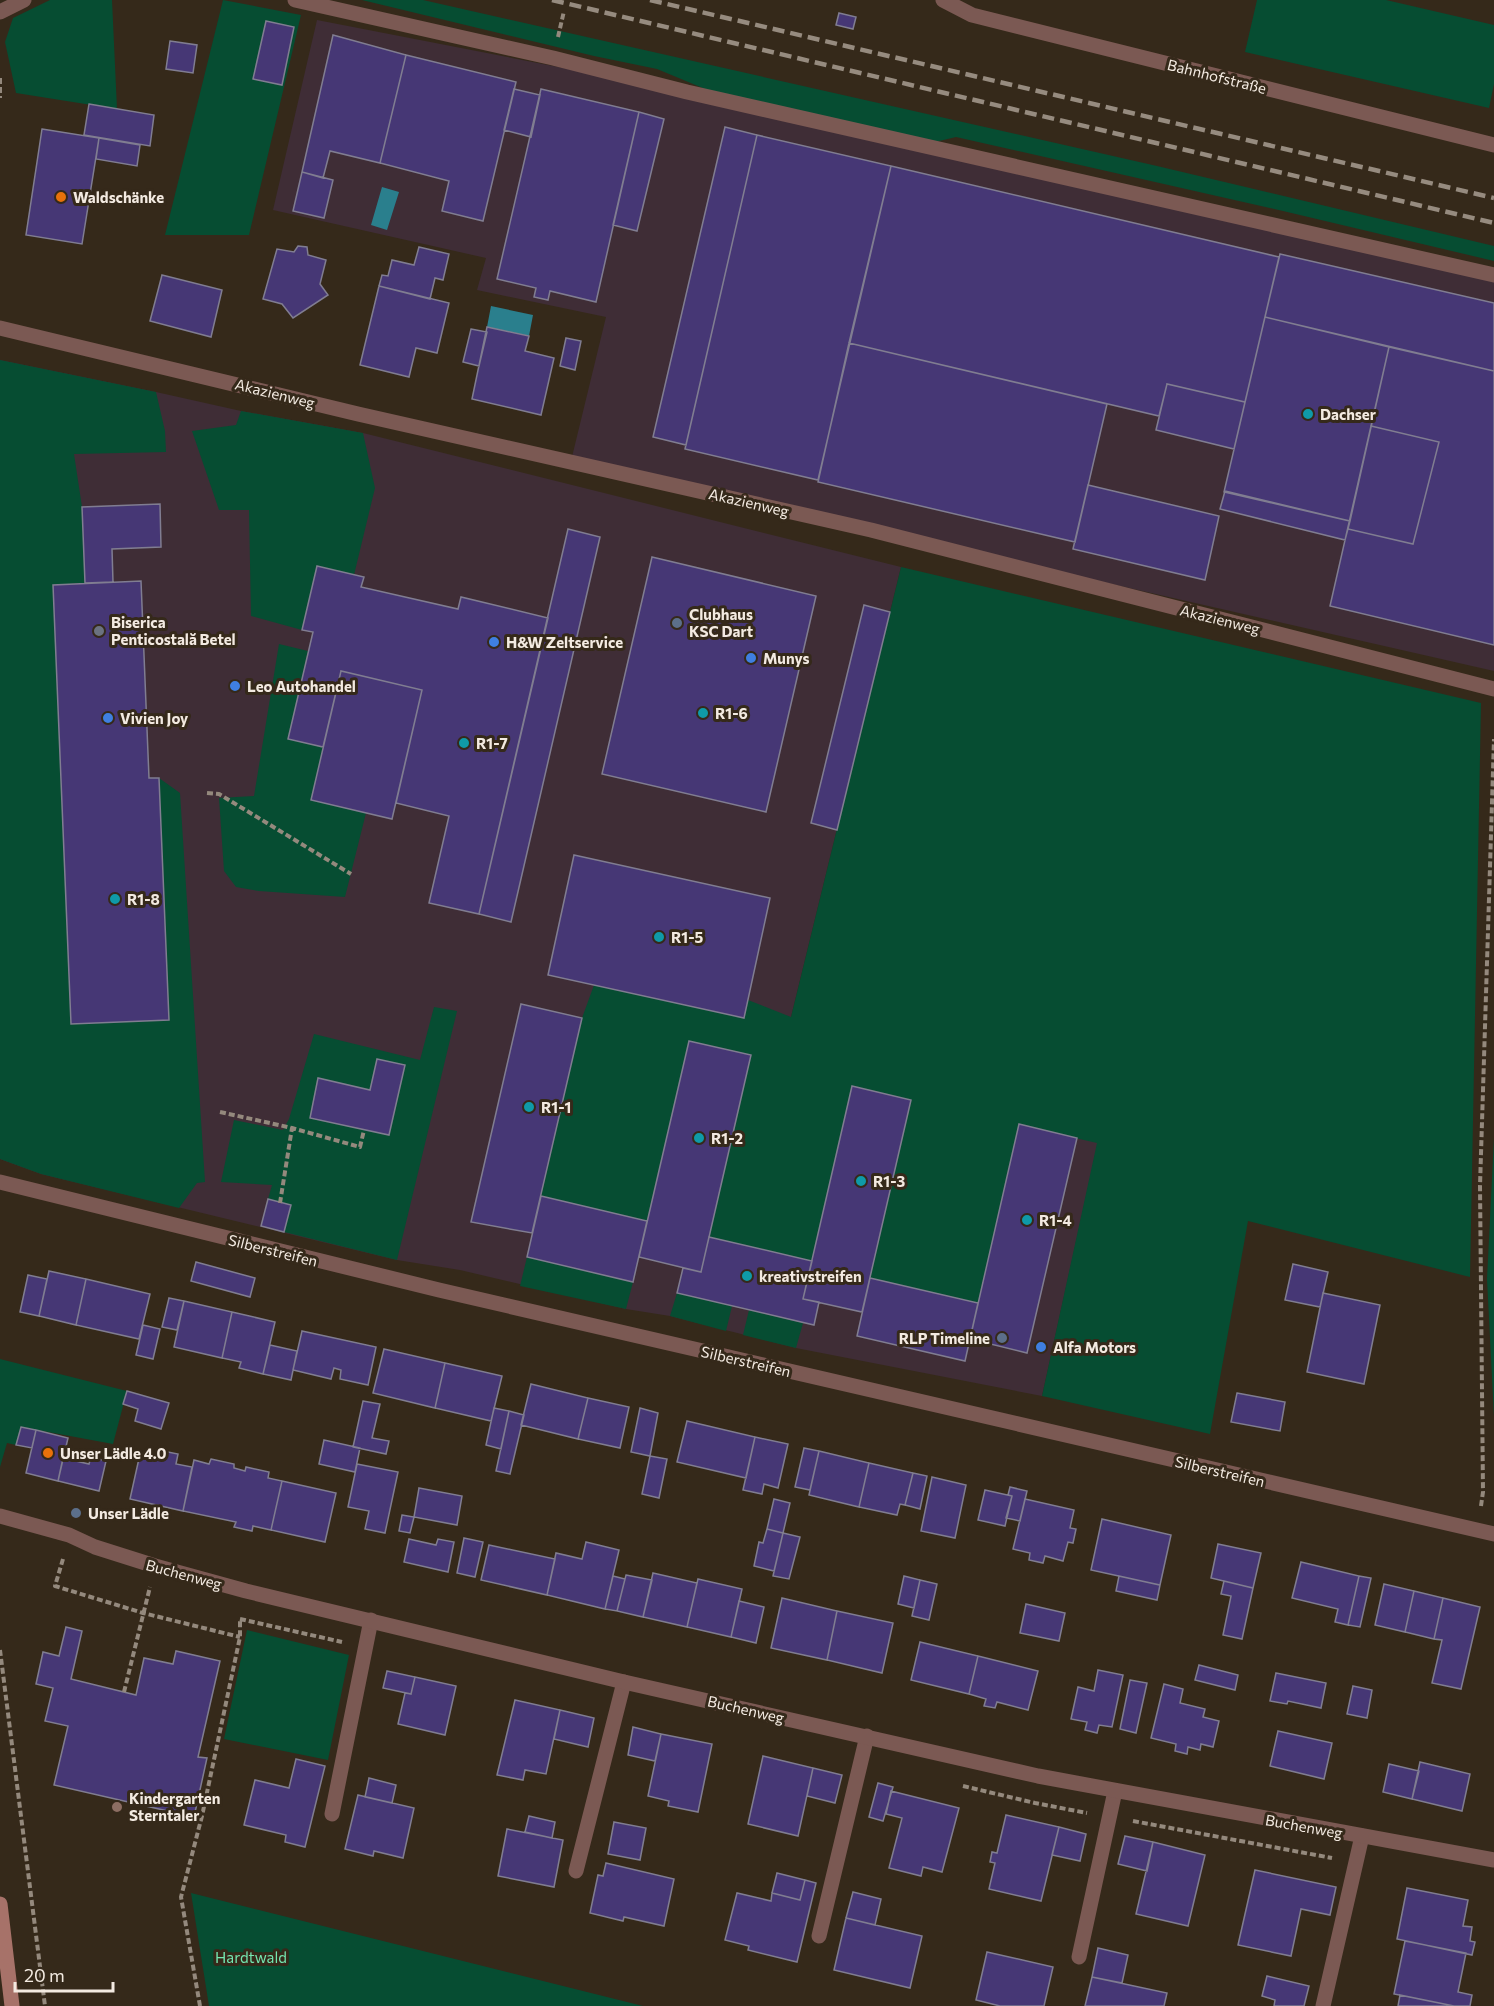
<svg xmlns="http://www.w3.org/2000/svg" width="1494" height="2006" font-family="Commissioner,sans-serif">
<rect width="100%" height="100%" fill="#35291a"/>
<path fill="#3f2d36" d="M 317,20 L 687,92 L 1494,275 L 1494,671 L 571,461 L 606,317 L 477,290 L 486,258 L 273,210 Z
M 0,360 L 156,392 L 241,411 L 363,433 L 901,567 L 791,1017 L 1105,1110 L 1042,1396 L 796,1348 L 670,1316 L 626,1309 L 460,1270 L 397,1260 L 41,1174 L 0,1159 Z"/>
<path fill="#064d32" d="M 50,0 L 112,0 L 117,109 L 16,93 L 5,42 L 13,18 Z
M 223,0 L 301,15 L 249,235 L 165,235 Z
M 362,0 L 423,0 L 1157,166 L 1494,246 L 1494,261 L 1283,211 L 956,137 L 931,143 L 722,96 L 657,69 L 594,56 Z
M 1257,0 L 1386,0 L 1494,25 L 1494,84 L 1489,108 L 1245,52 Z
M 0,360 L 156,392 L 165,431 L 166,452 L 74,454 L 82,507 L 85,583 L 53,585 L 71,1024 L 169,1020 L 159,778 L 180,793 L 205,1182 L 197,1183 L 179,1208 L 41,1174 L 0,1159 Z
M 241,411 L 363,433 L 375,488 L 354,575 L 317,566 L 302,630 L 251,616 L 249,510 L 219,510 L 192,431 L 236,425 Z
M 901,567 L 1481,703 L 1470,1277 L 1248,1221 L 1210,1434 L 1042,1396 L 1097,1143 L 1019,1125 L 978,1303 L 870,1278 L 911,1100 L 852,1087 L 812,1261 L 709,1237 L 689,1041 L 647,1221 L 541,1196 L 582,1018 L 594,985 L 744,1018 L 748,1000 L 791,1017 Z
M 279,644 L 308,651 L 288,739 L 323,747 L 366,813 L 345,897 L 259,891 L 236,887 L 224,871 L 219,798 L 254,796 Z
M 434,1007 L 457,1011 L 397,1260 L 284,1232 L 291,1205 L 268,1199 L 272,1185 L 221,1182 L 234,1120 L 283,1130 L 289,1119 L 314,1034 L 420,1060 Z
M 1494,1138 L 1494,1417 L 1487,1279 Z
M 527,1257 L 633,1282 L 626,1309 L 520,1286 Z
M 677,1293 L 732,1306 L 726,1331 L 670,1316 Z
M 749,1310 L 803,1323 L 796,1348 L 743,1335 Z
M 0,1359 L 127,1391 L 113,1444 L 21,1427 L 16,1445 L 7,1443 L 0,1467 Z
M 247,1630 L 349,1655 L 328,1760 L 224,1739 Z
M 191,1893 L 643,2006 L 209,2006 Z"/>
<path fill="#2a7f8d" d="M 382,187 L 399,192 L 387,230 L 371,225 Z
M 491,306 L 533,315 L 529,336 L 487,327 Z"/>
<path fill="#463775" stroke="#807d91" stroke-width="1.5" d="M 839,13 L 856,17 L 853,29 L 836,25 Z
M 266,21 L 294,27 L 282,85 L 253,79 Z
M 333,35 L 406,55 L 380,163 L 330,151 L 323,178 L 302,172 Z
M 170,41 L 197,45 L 193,73 L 166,69 Z
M 406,55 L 516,82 L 483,221 L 442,211 L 449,181 L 380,163 Z
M 514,89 L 540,95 L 531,137 L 504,130 Z
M 541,89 L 639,112 L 596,302 L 550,291 L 548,300 L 534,297 L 536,288 L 497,279 Z
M 89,104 L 154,115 L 150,146 L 84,135 Z
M 639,112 L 664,119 L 637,231 L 613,225 Z
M 725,127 L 757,135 L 686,445 L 653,437 Z
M 42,129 L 99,138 L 82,244 L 26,235 Z
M 757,135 L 891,166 L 818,480 L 685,449 Z
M 99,138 L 140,145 L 137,166 L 96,159 Z
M 891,166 L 1279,257 L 1245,402 L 1167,384 L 1159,416 L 849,343 Z
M 302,172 L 333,180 L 324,218 L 293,211 Z
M 298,246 L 307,247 L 308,255 L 326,260 L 320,284 L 328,295 L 293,318 L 282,304 L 263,299 L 277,249 L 294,252 Z
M 419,247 L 449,254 L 443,280 L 435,278 L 430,299 L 379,286 L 382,275 L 388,276 L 392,260 L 414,265 Z
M 1280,254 L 1494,303 L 1494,371 L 1265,317 Z
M 162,275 L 222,290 L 211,337 L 150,321 Z
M 379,286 L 449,303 L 437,353 L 416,348 L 409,377 L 360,365 Z
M 1265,317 L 1389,347 L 1350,521 L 1224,492 Z
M 487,327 L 529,336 L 525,351 L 554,358 L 541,415 L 472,399 Z
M 471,329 L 487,332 L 479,366 L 463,362 Z
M 566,338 L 581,341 L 575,370 L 560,366 Z
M 849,343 L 1107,404 L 1075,542 L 818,482 Z
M 1389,347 L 1494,371 L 1494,645 L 1330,606 Z
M 1167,384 L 1245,402 L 1234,449 L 1156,430 Z
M 1371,426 L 1439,442 L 1413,544 L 1348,529 Z
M 1088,485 L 1219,516 L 1205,580 L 1073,549 Z
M 1225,491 L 1350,521 L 1345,540 L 1220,509 Z
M 160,504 L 161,547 L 112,549 L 113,582 L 85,583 L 82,507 Z
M 568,529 L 600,537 L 511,922 L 479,914 Z
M 652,557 L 816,596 L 766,812 L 602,774 Z
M 317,566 L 364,577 L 361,587 L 458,609 L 461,597 L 548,618 L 479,914 L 429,903 L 449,816 L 396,803 L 422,690 L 341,671 L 323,747 L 288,739 L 313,632 L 302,630 Z
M 141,581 L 149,778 L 159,778 L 169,1020 L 71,1024 L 53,585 Z
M 864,605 L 890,612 L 837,830 L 811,823 Z
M 341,671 L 422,690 L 392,819 L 311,800 Z
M 574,855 L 770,898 L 744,1018 L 548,975 Z
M 521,1004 L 582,1018 L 532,1233 L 471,1222 Z
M 689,1041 L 751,1055 L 701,1272 L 639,1257 Z
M 377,1059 L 405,1065 L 389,1135 L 310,1118 L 318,1078 L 370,1090 Z
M 852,1086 L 911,1100 L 862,1312 L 803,1299 Z
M 1019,1124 L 1077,1138 L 1027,1353 L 970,1339 Z
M 541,1196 L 647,1221 L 633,1282 L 527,1257 Z
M 268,1199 L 291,1205 L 284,1232 L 261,1226 Z
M 709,1237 L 812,1261 L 803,1299 L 819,1302 L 814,1325 L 677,1293 L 683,1268 L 701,1272 Z
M 196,1262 L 255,1278 L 250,1297 L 191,1281 Z
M 1293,1264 L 1328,1272 L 1320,1307 L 1285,1300 Z
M 49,1271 L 86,1279 L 76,1325 L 39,1316 Z
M 28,1275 L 47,1279 L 39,1316 L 20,1312 Z
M 870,1278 L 978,1303 L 965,1361 L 857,1336 Z
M 86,1279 L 150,1294 L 139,1339 L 76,1325 Z
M 1323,1293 L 1380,1305 L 1364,1384 L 1307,1372 Z
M 169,1298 L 184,1301 L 177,1330 L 162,1327 Z
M 184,1301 L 232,1312 L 222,1358 L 174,1347 Z
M 232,1312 L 275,1322 L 263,1374 L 239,1368 L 241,1362 L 222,1358 Z
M 143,1325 L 160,1329 L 153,1359 L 136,1355 Z
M 302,1331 L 376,1347 L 368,1385 L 340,1379 L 341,1370 L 334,1368 L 331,1379 L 293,1370 Z
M 270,1345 L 297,1351 L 291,1380 L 263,1374 Z
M 384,1349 L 445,1363 L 435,1408 L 373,1393 Z
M 445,1363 L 502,1376 L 491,1421 L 435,1408 Z
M 531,1384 L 588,1398 L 578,1439 L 521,1425 Z
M 127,1391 L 169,1403 L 161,1429 L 135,1421 L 138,1409 L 123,1404 Z
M 1237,1393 L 1285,1402 L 1280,1431 L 1231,1422 Z
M 588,1398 L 629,1407 L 620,1448 L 578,1439 Z
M 363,1401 L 380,1404 L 372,1438 L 389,1441 L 386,1454 L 353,1447 Z
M 494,1408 L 509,1411 L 501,1449 L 486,1445 Z
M 640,1408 L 658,1413 L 650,1456 L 631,1452 Z
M 509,1411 L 524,1415 L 510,1474 L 496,1471 Z
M 687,1421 L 755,1437 L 746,1478 L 677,1462 Z
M 21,1427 L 36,1430 L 32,1448 L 16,1445 Z
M 36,1430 L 68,1438 L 58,1481 L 26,1473 Z
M 755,1437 L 788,1444 L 778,1488 L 764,1484 L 762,1494 L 743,1490 Z
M 324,1440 L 360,1448 L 355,1472 L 319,1464 Z
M 804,1448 L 819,1451 L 810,1490 L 795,1487 Z
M 158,1450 L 178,1454 L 176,1464 L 192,1467 L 183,1511 L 130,1499 L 140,1454 L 157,1458 Z
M 819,1451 L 869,1463 L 859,1507 L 809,1495 Z
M 650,1456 L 667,1459 L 659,1498 L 642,1494 Z
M 91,1457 L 106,1461 L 99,1491 L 58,1481 L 63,1458 L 89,1464 Z
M 211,1459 L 234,1464 L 234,1468 L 245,1471 L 246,1467 L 269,1472 L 268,1478 L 282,1481 L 271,1530 L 253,1526 L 252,1531 L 234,1527 L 236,1522 L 183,1511 L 194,1460 L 209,1464 Z
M 869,1463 L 913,1473 L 905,1505 L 900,1504 L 897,1515 L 859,1507 Z
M 357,1464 L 398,1472 L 385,1533 L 365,1529 L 369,1511 L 348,1507 Z
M 913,1473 L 927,1476 L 920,1509 L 905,1505 Z
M 932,1477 L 966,1485 L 955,1538 L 921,1531 Z
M 282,1481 L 336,1493 L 325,1542 L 271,1530 Z
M 1010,1487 L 1027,1491 L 1020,1521 L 1006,1518 L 1012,1496 L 1008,1495 Z
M 419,1488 L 462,1496 L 457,1525 L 414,1517 Z
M 985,1490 L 1012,1496 L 1005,1526 L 978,1520 Z
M 774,1499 L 790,1503 L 783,1533 L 767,1529 Z
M 1025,1499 L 1074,1510 L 1070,1528 L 1076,1529 L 1073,1543 L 1068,1542 L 1063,1561 L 1045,1556 L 1043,1563 L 1029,1560 L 1030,1553 L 1013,1549 Z
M 402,1515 L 414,1517 L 410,1533 L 399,1531 Z
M 1102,1519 L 1171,1535 L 1160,1585 L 1091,1570 Z
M 767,1529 L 783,1533 L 774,1571 L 754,1566 L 759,1542 L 763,1543 Z
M 783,1533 L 800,1537 L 789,1579 L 773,1576 Z
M 464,1538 L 483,1542 L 475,1577 L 457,1573 Z
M 409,1539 L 436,1545 L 438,1539 L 454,1542 L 448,1572 L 404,1562 Z
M 586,1542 L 619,1550 L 605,1609 L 547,1595 L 556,1553 L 582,1559 Z
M 1218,1544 L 1261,1553 L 1253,1588 L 1211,1578 Z
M 489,1545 L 555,1559 L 547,1595 L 481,1580 Z
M 1301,1562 L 1359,1576 L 1348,1625 L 1335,1622 L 1338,1609 L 1292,1598 Z
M 653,1573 L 697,1583 L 687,1627 L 643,1617 Z
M 626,1575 L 652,1580 L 643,1617 L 617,1611 Z
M 613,1576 L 625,1579 L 617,1611 L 605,1609 Z
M 904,1576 L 920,1580 L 914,1608 L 898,1604 Z
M 1119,1576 L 1160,1585 L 1157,1600 L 1116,1591 Z
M 1359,1576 L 1371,1578 L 1360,1627 L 1348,1625 Z
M 698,1579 L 742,1589 L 731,1637 L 687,1627 Z
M 920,1580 L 937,1584 L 929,1620 L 912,1616 Z
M 1224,1581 L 1253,1588 L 1242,1639 L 1223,1635 L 1231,1596 L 1221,1594 Z
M 1384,1584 L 1414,1591 L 1405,1632 L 1375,1625 Z
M 1414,1591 L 1443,1598 L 1434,1639 L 1405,1632 Z
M 782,1598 L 837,1611 L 827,1660 L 771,1648 Z
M 1443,1598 L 1480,1607 L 1461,1689 L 1432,1683 L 1442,1640 L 1434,1639 Z
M 739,1601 L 764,1607 L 756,1643 L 731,1637 Z
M 1026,1604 L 1065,1613 L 1059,1641 L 1020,1633 Z
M 837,1611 L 893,1623 L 882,1673 L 827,1660 Z
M 66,1627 L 82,1631 L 71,1679 L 136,1695 L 144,1658 L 173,1664 L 176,1651 L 220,1661 L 198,1757 L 207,1758 L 194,1817 L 54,1785 L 68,1726 L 45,1721 L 53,1688 L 36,1684 L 43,1652 L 59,1656 Z
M 920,1642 L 978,1656 L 969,1694 L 911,1680 Z
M 978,1656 L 1038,1671 L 1028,1710 L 997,1702 L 995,1708 L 984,1706 L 986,1699 L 969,1694 Z
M 1199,1665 L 1238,1675 L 1235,1690 L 1195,1680 Z
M 1098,1670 L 1123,1675 L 1112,1727 L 1099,1725 L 1097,1733 L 1085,1730 L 1087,1722 L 1071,1719 L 1078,1687 L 1094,1691 Z
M 387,1671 L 415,1677 L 411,1694 L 383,1688 Z
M 1276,1673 L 1326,1683 L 1321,1708 L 1288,1701 L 1287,1704 L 1270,1701 Z
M 415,1677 L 456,1686 L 445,1735 L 398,1724 L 405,1693 L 411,1694 Z
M 1130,1680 L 1147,1683 L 1136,1733 L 1120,1729 Z
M 1164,1684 L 1183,1689 L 1180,1703 L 1205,1709 L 1203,1717 L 1219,1721 L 1213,1747 L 1201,1744 L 1200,1750 L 1188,1747 L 1187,1754 L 1175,1751 L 1176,1744 L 1151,1738 Z
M 1353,1686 L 1372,1690 L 1367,1718 L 1347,1714 Z
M 515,1700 L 560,1710 L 546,1774 L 525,1770 L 523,1780 L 497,1775 Z
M 560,1710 L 594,1718 L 588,1747 L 554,1739 Z
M 633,1727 L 661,1734 L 655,1761 L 628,1755 Z
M 1278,1731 L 1332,1743 L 1324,1779 L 1270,1766 Z
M 661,1734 L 712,1744 L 698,1812 L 668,1806 L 669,1801 L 648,1796 Z
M 763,1756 L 813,1768 L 798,1836 L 748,1824 Z
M 296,1759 L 325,1766 L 305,1847 L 285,1842 L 286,1835 L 244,1825 L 255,1780 L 289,1788 Z
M 1420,1762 L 1470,1774 L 1462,1811 L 1412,1799 Z
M 1389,1764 L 1419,1771 L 1412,1799 L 1383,1792 Z
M 813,1768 L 842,1775 L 835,1803 L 807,1796 Z
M 369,1778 L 396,1785 L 392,1803 L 365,1797 Z
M 878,1783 L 893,1787 L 883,1821 L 869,1817 Z
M 891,1791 L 959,1808 L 942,1872 L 923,1867 L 921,1876 L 889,1868 L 902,1818 L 886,1814 Z
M 358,1795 L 414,1808 L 403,1858 L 374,1851 L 373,1856 L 345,1849 Z
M 1006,1815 L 1059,1827 L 1041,1901 L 989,1889 L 995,1863 L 990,1862 L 992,1852 L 997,1853 Z
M 529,1816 L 555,1822 L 552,1838 L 525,1832 Z
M 614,1822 L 646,1828 L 640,1860 L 608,1854 Z
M 1059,1827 L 1086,1834 L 1080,1861 L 1052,1855 Z
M 507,1829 L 563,1840 L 554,1887 L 498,1876 Z
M 1125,1836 L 1153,1842 L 1147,1871 L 1118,1864 Z
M 1153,1842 L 1205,1855 L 1188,1926 L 1136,1914 Z
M 606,1863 L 674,1879 L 664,1926 L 624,1917 L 623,1921 L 590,1913 L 598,1875 L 603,1876 Z
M 1255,1870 L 1336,1887 L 1330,1915 L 1301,1909 L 1291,1956 L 1238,1945 Z
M 777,1873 L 805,1880 L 800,1900 L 772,1893 Z
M 805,1880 L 816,1883 L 797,1962 L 748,1950 L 749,1946 L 725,1940 L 737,1893 L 771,1901 L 772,1893 L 800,1900 Z
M 1407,1888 L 1468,1900 L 1463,1926 L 1472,1927 L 1470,1941 L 1475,1942 L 1472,1955 L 1397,1939 Z
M 853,1892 L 881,1899 L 875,1925 L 846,1918 Z
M 846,1918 L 922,1936 L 910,1988 L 834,1970 Z
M 1405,1941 L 1466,1953 L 1458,1992 L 1472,1995 L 1470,2006 L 1454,2006 L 1394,1994 Z
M 1098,1948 L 1128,1955 L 1122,1983 L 1092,1977 Z
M 987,1952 L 1053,1967 L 1044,2006 L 1000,2006 L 976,2000 Z
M 1267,1976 L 1309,1986 L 1304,2006 L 1274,2006 L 1275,2000 L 1262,1996 Z
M 1092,1977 L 1167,1993 L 1164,2006 L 1085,2006 Z
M 1400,1995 L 1454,2006 L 1398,2006 Z"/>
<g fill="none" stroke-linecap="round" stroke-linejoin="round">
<path stroke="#94897d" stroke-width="4" stroke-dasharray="6 3" stroke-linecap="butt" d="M 558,37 L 564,11
M 0,78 L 0,98
M 207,793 L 219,794 L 351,874
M 220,1112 L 292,1128 L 360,1147 L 364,1130
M 280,1203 L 292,1128
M 1481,1506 L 1483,1492 L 1480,1186 L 1494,739
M 63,1559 L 55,1586 L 143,1613 L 240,1637
M 240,1619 L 342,1642
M 0,1650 L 45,2006
M 124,1692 L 150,1587
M 963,1786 L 1035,1803 L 1087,1813
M 1133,1821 L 1332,1858
M 200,2006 L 181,1897 L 202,1816 L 240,1637 L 240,1619"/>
<path stroke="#7b5953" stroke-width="15" d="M 295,0 L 553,58 L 687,92 L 1494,275
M 0,12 L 24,0
M 332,1814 L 371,1620
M 576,1871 L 624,1682
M 819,1936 L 867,1736
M 1079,1957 L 1115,1791
M 1323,2006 L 1362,1836"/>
<path stroke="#7b5953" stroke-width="15" d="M 943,0 L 972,15 L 1494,145
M 0,328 L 358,414 L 871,530 L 1494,689
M 0,1182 L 439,1290 L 1494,1534
M 0,1516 L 69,1535 L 95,1547 L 155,1566 L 246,1591 L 624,1682 L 1038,1776 L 1494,1860"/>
<path stroke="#a77269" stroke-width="15" d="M 0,1904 L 12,2006"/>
<path stroke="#968b7f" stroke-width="4.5" stroke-dasharray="12 6" stroke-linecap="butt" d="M 552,0 L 1494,223
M 650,0 L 1494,198"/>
</g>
<g fill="#e8710a" stroke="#35291a" stroke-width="2">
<circle cx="61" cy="197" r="6"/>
<circle cx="48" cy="1453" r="6"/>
</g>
<g fill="#0f9aa8" stroke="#35291a" stroke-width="2">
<circle cx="1308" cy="414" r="6"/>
<circle cx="703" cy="713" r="6"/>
<circle cx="464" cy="743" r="6"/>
<circle cx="115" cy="899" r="6"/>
<circle cx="659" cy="937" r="6"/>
<circle cx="529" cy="1107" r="6"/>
<circle cx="699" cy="1138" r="6"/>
<circle cx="861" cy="1181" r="6"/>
<circle cx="1027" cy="1220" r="6"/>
<circle cx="747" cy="1276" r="6"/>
</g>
<g fill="#5c6f8a" stroke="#35291a" stroke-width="2">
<circle cx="677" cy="623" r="6"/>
<circle cx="1002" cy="1338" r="6"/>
<circle cx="76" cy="1513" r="6"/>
</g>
<circle fill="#6b7280" stroke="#35291a" stroke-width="2" cx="99" cy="631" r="6"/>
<g fill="#3f7fe0" stroke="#35291a" stroke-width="2">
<circle cx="494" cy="642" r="6"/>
<circle cx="751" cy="658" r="6"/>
<circle cx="235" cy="686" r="6"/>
<circle cx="108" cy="718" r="6"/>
<circle cx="1041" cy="1347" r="6"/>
</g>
<circle fill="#8d6e63" stroke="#35291a" stroke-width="2" cx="117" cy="1807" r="6"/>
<g text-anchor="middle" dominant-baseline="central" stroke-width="6" stroke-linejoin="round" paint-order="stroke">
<g font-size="15" fill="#f3eae1" stroke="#35291a">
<text transform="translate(1217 76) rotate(14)">Bahnhofstraße</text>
<text transform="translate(275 393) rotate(14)">Akazienweg</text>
<text transform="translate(749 502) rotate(13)">Akazienweg</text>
<text transform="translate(1220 619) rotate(14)">Akazienweg</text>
<text transform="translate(273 1250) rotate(14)">Silberstreifen</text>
<text transform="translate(746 1361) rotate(13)">Silberstreifen</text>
<text transform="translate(1220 1471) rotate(13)">Silberstreifen</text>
<text transform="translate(184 1574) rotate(15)">Buchenweg</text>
<text transform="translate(746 1709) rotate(13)">Buchenweg</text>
<text transform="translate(1304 1826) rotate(10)">Buchenweg</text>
</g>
<g font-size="15" font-weight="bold" fill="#f3eae1" stroke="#35291a" text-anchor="start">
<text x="73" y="197">Waldschänke</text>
<text x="1320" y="414">Dachser</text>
<text x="689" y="614">Clubhaus<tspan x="689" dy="17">KSC Dart</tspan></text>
<text x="111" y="622">Biserica<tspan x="111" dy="17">Penticostală Betel</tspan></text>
<text x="506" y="642">H&amp;W Zeltservice</text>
<text x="763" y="658">Munys</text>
<text x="247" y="686">Leo Autohandel</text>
<text x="715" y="713">R1-6</text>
<text x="120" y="718">Vivien Joy</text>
<text x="476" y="743">R1-7</text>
<text x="127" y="899">R1-8</text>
<text x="671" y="937">R1-5</text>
<text x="541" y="1107">R1-1</text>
<text x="711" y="1138">R1-2</text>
<text x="873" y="1181">R1-3</text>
<text x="1039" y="1220">R1-4</text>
<text x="759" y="1276">kreativstreifen</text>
<text x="990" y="1338" text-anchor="end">RLP Timeline</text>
<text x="1053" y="1347">Alfa Motors</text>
<text x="60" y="1453">Unser Lädle 4.0</text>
<text x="88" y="1513">Unser Lädle</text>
<text x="129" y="1798">Kindergarten<tspan x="129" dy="17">Sterntaler</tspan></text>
</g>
<g font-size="15" fill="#74e7b1" stroke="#35291a">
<text x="251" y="1957">Hardtwald</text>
</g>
</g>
<path d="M15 1982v9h98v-9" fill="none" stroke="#f3eae1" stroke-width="3"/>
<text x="24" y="1982" font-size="18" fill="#f3eae1" stroke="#35291a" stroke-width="4.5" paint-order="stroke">20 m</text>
</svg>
